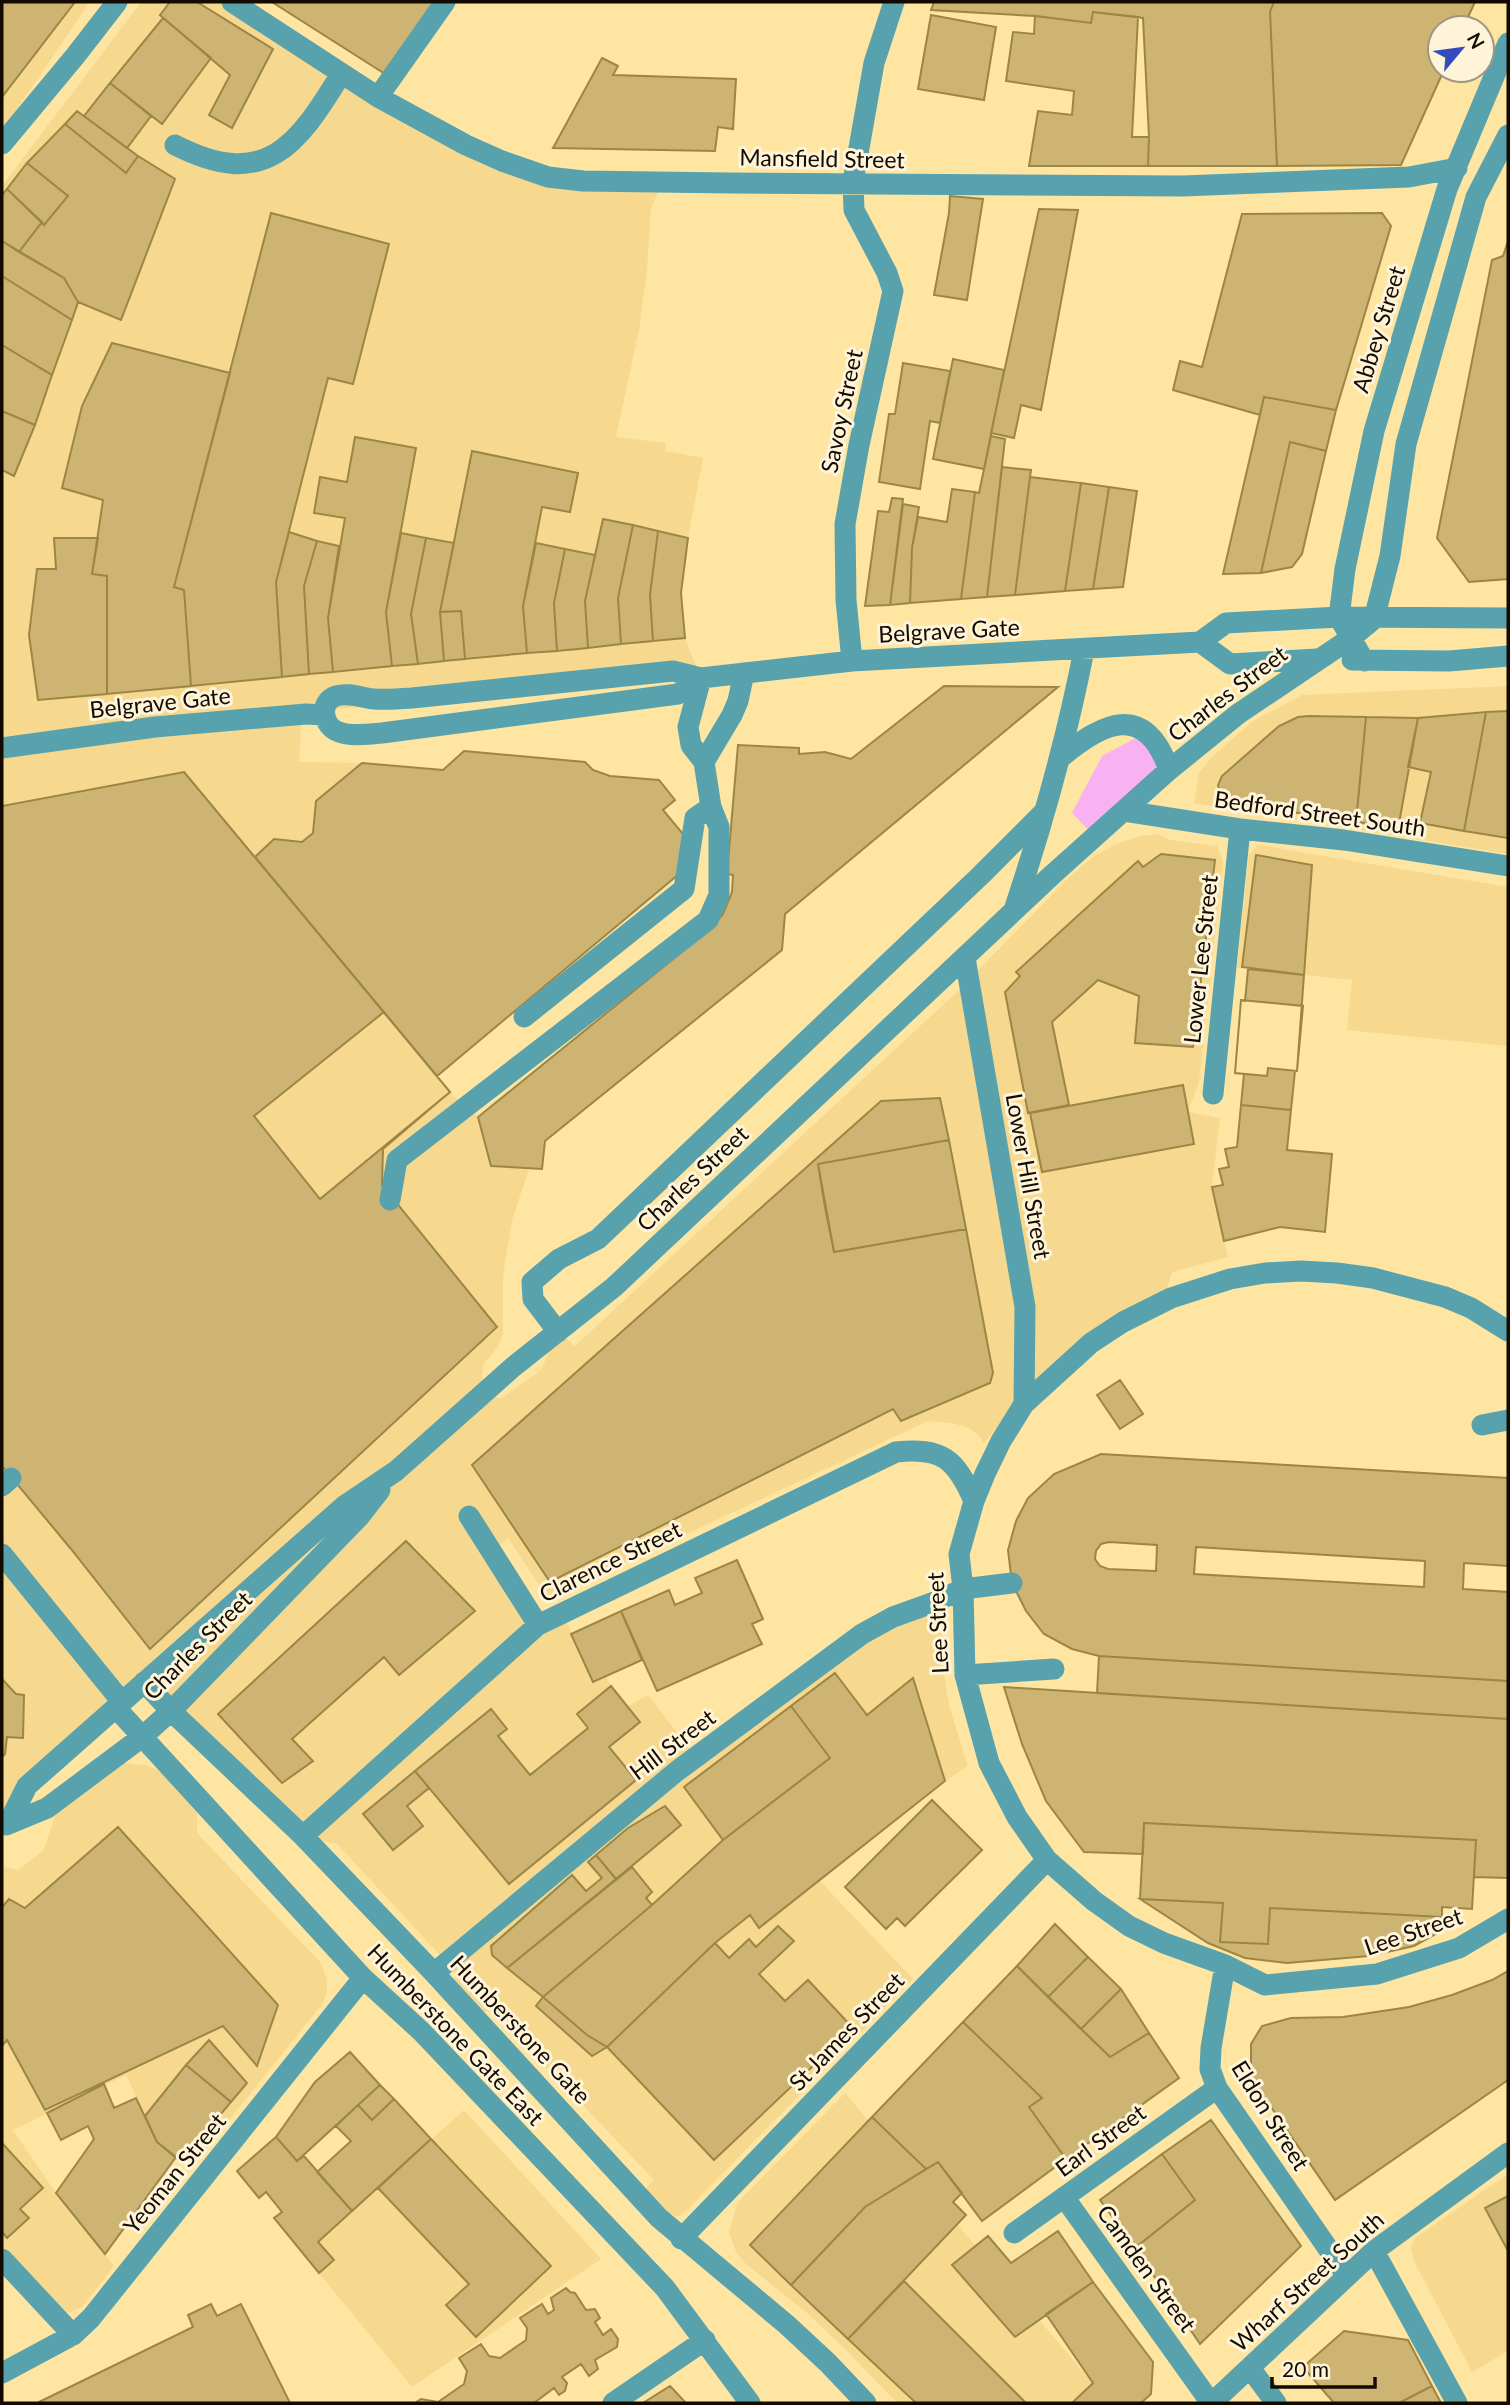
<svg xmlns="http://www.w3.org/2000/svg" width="1510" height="2405" font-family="Lato,sans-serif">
<rect width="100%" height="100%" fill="#ffe5a2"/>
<path fill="#f6d98e" d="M 2,2 L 90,2 L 2,131 Z
M 141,2 L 252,2 L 249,5 L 502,161 L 663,182 L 651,208 L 647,270 L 639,330 L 616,437 L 666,443 L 665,451 L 703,458 L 688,538 L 681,593 L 685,638 L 701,678 L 302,712 L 299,762 L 362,763 L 443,770 L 464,751 L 585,762 L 593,770 L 610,776 L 659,780 L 675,800 L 663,810 L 683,834 L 679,874 L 438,1076 L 450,1092 L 478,1117 L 491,1166 L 529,1169 L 513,1217 L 505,1262 L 503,1280 L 503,1333 L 498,1347 L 483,1365 L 481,1396 L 502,1398 L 541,1370 L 558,1332 L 575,1346 L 960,989 L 1069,877 L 1094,856 L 1116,844 L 1140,836 L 1158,834 L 1170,840 L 1217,846 L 1223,861 L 1199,1082 L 1188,1112 L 1220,1118 L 1212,1187 L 1228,1257 L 1172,1272 L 1167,1288 L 1118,1314 L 1086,1335 L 1051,1365 L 1018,1401 L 984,1443 L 978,1435 L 969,1428 L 952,1423 L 928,1421 L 548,1599 L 508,1538 L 492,1552 L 538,1624 L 563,1613 L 593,1682 L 606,1676 L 611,1686 L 628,1706 L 648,1695 L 697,1758 L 862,1634 L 932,1603 L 941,1614 L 943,1669 L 950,1709 L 968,1766 L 945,1781 L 819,1880 L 913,1979 L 683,2214 L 677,2216 L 666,2213 L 648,2192 L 647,2187 L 654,2180 L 496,2014 L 491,2011 L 478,2012 L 454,1990 L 455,1976 L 453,1969 L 337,1844 L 303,1836 L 144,1682 L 27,1786 L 2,1829 L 2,186 Z
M 1508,686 L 1508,854 L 1194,803 L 1199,773 L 1210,759 L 1253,721 L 1302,695 Z
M 1258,845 L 1508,887 L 1508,1046 L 1347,1030 L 1352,980 L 1237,968 L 1249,854 Z
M 119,1763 L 145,1765 L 158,1770 L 169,1780 L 197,1813 L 197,1833 L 321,1963 L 327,1980 L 327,1991 L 323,2003 L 190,2169 L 158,2143 L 126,2075 L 13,2130 L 56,2193 L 114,2266 L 82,2307 L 69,2313 L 62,2310 L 2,2245 L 2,1871 L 5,1867 L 18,1870 L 43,1851 L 57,1811 Z
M 845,2093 L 1110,2403 L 897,2403 L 849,2353 L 808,2314 L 746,2264 L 736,2252 L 729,2232 L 737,2203 Z
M 464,2110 L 601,2259 L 412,2387 L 319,2273 L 334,2260 L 318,2242 Z
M 1508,2174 L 1508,2351 L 1472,2372 L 1414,2261 L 1411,2247 L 1415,2238 Z"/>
<path fill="#f8b2f2" d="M 1145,733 L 1169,770 L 1095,837 L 1072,813 L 1102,756 Z"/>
<path fill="#cdb472" stroke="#9d8544" stroke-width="2" fill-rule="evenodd" d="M 2,2 L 75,2 L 2,97 Z
M 170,2 L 197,2 L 273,49 L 232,128 L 209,115 L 230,75 L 160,15 Z
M 272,2 L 436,2 L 385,74 Z
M 934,2 L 1274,2 L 1270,12 L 1277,166 L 1148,166 L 1149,137 L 1143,18 L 1093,12 L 1091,23 L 1035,16 L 931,10 Z
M 1274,2 L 1475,2 L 1463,28 L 1440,28 L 1440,70 L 1444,70 L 1401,165 L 1277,166 L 1270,12 Z
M 1093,12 L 1138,17 L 1132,137 L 1149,137 L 1148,166 L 1029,166 L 1038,111 L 1072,115 L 1074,91 L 1006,81 L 1013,32 L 1034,34 L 1035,16 L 1091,23 Z
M 931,15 L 996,27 L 984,100 L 918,89 Z
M 163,18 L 211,58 L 162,124 L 110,83 Z
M 602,58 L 618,66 L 613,75 L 736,79 L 733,129 L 718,127 L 715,151 L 553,148 Z
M 110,83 L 151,116 L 127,148 L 84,116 Z
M 77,111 L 138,156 L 126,173 L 65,124 Z
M 65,124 L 126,173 L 138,156 L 175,179 L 121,320 L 78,302 L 64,278 L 19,252 L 42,222 L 44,225 L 68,196 L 27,163 Z
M 27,163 L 68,196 L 44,225 L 7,189 Z
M 7,189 L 42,222 L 19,252 L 2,241 L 2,195 Z
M 950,196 L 983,199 L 967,300 L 934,295 L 949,213 Z
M 1039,209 L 1078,210 L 1041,410 L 1021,405 L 1014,438 L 991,433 Z
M 271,213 L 389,244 L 353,384 L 328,378 L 276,582 L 282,677 L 191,686 L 184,590 L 174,587 Z
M 1382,213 L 1391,226 L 1336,410 L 1264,397 L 1260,415 L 1173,390 L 1180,361 L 1202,367 L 1242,214 Z
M 2,241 L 64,278 L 78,302 L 72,320 L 2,276 Z
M 1508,241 L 1508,579 L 1469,582 L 1437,538 L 1492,260 L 1503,256 Z
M 2,276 L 72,320 L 52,375 L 2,345 Z
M 112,343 L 230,373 L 174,587 L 184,590 L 191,686 L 107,694 L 107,576 L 92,574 L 103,500 L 62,488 L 82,406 Z
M 2,345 L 52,375 L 35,425 L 2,411 Z
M 953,359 L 1004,370 L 984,469 L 933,459 Z
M 903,363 L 950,371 L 940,423 L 930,421 L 920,489 L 879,482 L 889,414 L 895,414 Z
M 1264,397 L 1336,410 L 1326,451 L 1290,442 L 1261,573 L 1223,574 Z
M 2,411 L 35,425 L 14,476 L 2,470 Z
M 991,436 L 1005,439 L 987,597 L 961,599 L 975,492 L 979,493 Z
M 355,437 L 416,448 L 386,612 L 392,666 L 333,672 L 328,618 L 345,518 L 314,513 L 320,477 L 347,482 Z
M 1290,442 L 1326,451 L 1302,554 L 1292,567 L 1261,573 Z
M 472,451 L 578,473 L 570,512 L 542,507 L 523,606 L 527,653 L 465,659 L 461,611 L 440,612 Z
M 1002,467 L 1031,470 L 1030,477 L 1015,595 L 987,597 Z
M 1030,477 L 1081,483 L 1065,591 L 1015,595 Z
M 1081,483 L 1109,487 L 1093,589 L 1065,591 Z
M 1109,487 L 1137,491 L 1124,580 L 1123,587 L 1093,589 Z
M 952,489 L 975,492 L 961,599 L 910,603 L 912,548 L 918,517 L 947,522 Z
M 892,498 L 903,499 L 890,605 L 865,606 L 878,511 L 889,512 Z
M 903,504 L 919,507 L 912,548 L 910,603 L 890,605 Z
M 603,519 L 633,525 L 618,598 L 621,644 L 588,648 L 585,601 Z
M 633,525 L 658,531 L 650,595 L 653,641 L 621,644 L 618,598 Z
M 658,531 L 688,538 L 681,593 L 685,638 L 653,641 L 650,595 Z
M 289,532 L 317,541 L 304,586 L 309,674 L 282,677 L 276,582 Z
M 401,533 L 426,538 L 411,614 L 418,664 L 392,666 L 386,612 Z
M 54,538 L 98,538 L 92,574 L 107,576 L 107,694 L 38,700 L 29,635 L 37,569 L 56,569 Z
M 426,538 L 454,543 L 440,612 L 444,661 L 418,664 L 411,614 Z
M 317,541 L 339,546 L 328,618 L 333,672 L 309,674 L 304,586 Z
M 536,543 L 565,549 L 554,603 L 557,651 L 527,653 L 523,606 Z
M 565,549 L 595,555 L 585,601 L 588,648 L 557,651 L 554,603 Z
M 461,611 L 465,659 L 444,661 L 440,612 Z
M 944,686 L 1058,687 L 785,914 L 782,950 L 545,1141 L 542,1169 L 491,1166 L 478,1117 L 709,930 L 723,914 L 732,892 L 733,875 L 727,874 L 738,745 L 799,748 L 799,754 L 825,752 L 851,759 Z
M 1508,711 L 1508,838 L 1464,831 L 1486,712 Z
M 1486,712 L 1464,831 L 1420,823 L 1431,772 L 1408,767 L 1418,718 Z
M 1308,716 L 1366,717 L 1356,822 L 1229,802 L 1221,796 L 1218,785 L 1222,776 L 1279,726 L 1298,717 Z
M 1366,717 L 1418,718 L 1398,829 L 1356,822 Z
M 464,751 L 585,762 L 593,770 L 610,776 L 659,780 L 675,800 L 663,810 L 683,834 L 679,874 L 437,1076 L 255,857 L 274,839 L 302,842 L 313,833 L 316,801 L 362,763 L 443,770 Z
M 184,772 L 450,1092 L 383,1149 L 382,1185 L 497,1327 L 150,1649 L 71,1549 L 2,1466 L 2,806 Z
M 1161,854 L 1215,860 L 1193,1047 L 1135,1043 L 1139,996 L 1098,980 L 1052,1022 L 1069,1105 L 1028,1113 L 1005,992 L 1020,976 L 1016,972 L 1138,861 L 1143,867 Z
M 1256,855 L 1312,865 L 1304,975 L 1242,967 Z
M 1248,969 L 1304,975 L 1297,1071 L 1295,1071 L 1291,1110 L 1241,1105 L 1244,1074 L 1235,1073 L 1241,1000 L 1245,1001 Z
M 1241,1000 L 1303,1006 L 1297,1071 L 1268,1068 L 1267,1076 L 1235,1073 Z
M 384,1012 L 450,1092 L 320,1199 L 254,1116 Z
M 1183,1085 L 1194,1144 L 1042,1172 L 1030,1113 Z
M 940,1098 L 949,1140 L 818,1164 L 825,1207 L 834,1252 L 966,1229 L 993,1373 L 990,1383 L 901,1421 L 893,1409 L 550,1582 L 472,1465 L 881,1101 Z
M 1241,1105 L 1291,1110 L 1287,1150 L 1332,1154 L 1325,1232 L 1280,1227 L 1224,1241 L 1212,1187 L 1223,1185 L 1219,1169 L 1229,1167 L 1225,1149 L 1237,1147 Z
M 949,1140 L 966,1229 L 834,1252 L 818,1164 Z
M 1120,1380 L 1143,1414 L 1120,1429 L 1097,1395 Z
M 1101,1454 L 1508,1478 L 1508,1566 L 1464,1563 L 1463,1589 L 1508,1592 L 1508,1681 L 1099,1656 L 1072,1649 L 1044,1634 L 1026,1611 L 1012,1583 L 1008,1550 L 1016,1521 L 1028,1498 L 1054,1474 ZM 1109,1542 L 1157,1545 L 1156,1571 L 1108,1569 L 1100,1566 L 1095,1559 L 1096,1551 L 1101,1544 ZM 1196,1547 L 1425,1561 L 1424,1587 L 1194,1574 Z
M 406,1541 L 475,1611 L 399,1675 L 384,1657 L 292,1739 L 313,1761 L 282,1783 L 218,1714 Z
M 737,1560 L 763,1619 L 752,1624 L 762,1644 L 657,1691 L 621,1611 L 669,1590 L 675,1605 L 702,1593 L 695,1578 Z
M 621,1611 L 642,1660 L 593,1682 L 571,1634 Z
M 1099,1656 L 1508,1681 L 1508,1719 L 1097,1693 Z
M 835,1673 L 867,1715 L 913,1678 L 945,1781 L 759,1928 L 750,1915 L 715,1943 L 607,2047 L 587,2035 L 543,1997 L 652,1905 L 723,1840 L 830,1758 L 791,1706 Z
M 2,1679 L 16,1694 L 24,1695 L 23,1738 L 7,1737 L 5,1754 L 2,1757 Z
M 611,1686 L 640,1722 L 609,1747 L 636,1780 L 509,1884 L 415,1771 L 491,1709 L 507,1729 L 498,1736 L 530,1775 L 588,1728 L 577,1714 Z
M 1004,1687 L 1508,1719 L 1508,1878 L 1474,1877 L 1476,1840 L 1144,1823 L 1143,1854 L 1084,1852 L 1046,1801 L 1022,1744 Z
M 791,1706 L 830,1758 L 723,1840 L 684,1787 Z
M 415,1771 L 429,1788 L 407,1806 L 423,1826 L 393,1850 L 363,1814 Z
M 932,1800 L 982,1850 L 905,1926 L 897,1918 L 886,1929 L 845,1887 Z
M 665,1806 L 681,1825 L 616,1879 L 596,1855 L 628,1828 Z
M 1144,1823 L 1476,1840 L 1472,1909 L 1442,1907 L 1442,1917 L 1270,1908 L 1268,1944 L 1220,1942 L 1223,1903 L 1140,1899 Z
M 118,1827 L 278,2005 L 257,2066 L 223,2026 L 45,2110 L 7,2040 L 2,2046 L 2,1907 L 9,1899 L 25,1908 Z
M 596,1855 L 616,1879 L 507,1968 L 492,1955 L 491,1946 L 572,1875 L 586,1891 L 602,1878 L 588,1862 Z
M 632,1867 L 652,1892 L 646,1898 L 652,1905 L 543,1997 L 507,1968 Z
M 1140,1899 L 1223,1903 L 1220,1942 L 1268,1944 L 1270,1908 L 1442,1917 L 1443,1930 L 1414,1946 L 1369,1956 L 1287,1963 L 1245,1958 L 1208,1943 Z
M 1055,1924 L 1088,1957 L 1048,1997 L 1017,1966 Z
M 778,1926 L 794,1941 L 759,1974 L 785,2001 L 808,1980 L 853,2028 L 714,2160 L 607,2047 L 715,1943 L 729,1958 L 749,1939 L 756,1947 Z
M 1088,1957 L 1121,1989 L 1081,2029 L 1048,1997 Z
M 1017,1966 L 1110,2057 L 1149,2033 L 1179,2078 L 1066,2159 L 1029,2107 L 1042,2098 L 963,2022 Z
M 1508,1971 L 1508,2080 L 1335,2200 L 1251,2078 L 1251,2044 L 1262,2026 L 1291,2018 L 1343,2017 L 1409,2007 L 1452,1995 L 1492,1980 Z
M 1121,1989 L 1149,2033 L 1110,2057 L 1081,2029 Z
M 543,1997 L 587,2035 L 607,2047 L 592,2056 L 536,2006 Z
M 963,2022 L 1042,2098 L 1029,2107 L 1066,2159 L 982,2221 L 938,2162 L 926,2169 L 872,2117 Z
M 209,2040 L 247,2083 L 231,2102 L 186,2065 Z
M 350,2052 L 380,2085 L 297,2161 L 276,2137 L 315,2082 Z
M 186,2065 L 231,2102 L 181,2162 L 157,2142 L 145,2116 Z
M 104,2084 L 114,2108 L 136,2098 L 157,2142 L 176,2157 L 105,2254 L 56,2193 L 94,2139 L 88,2126 L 61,2140 L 47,2113 Z
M 380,2085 L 394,2099 L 372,2120 L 358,2105 Z
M 394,2099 L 431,2139 L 352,2211 L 317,2172 L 351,2141 L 336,2126 L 358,2105 L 372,2120 Z
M 872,2117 L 926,2169 L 865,2207 L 791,2285 L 750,2245 Z
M 1211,2120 L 1301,2246 L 1200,2344 L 1135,2248 L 1195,2200 L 1162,2154 Z
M 276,2137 L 297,2161 L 304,2156 L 352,2211 L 318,2242 L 334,2260 L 319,2273 L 274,2218 L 282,2212 L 266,2192 L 259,2198 L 237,2171 Z
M 431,2139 L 551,2266 L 476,2337 L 446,2305 L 469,2284 L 378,2188 Z
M 2,2143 L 43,2188 L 20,2209 L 29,2218 L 7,2238 L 2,2232 Z
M 1162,2154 L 1195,2200 L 1135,2248 L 1100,2200 Z
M 938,2162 L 962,2193 L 953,2202 L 966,2215 L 848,2339 L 791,2285 L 865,2207 Z
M 1508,2196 L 1508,2251 L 1485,2208 Z
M 1058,2231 L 1093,2282 L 1015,2337 L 952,2265 L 988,2236 L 1011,2263 Z
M 904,2281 L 1026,2403 L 916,2403 L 848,2339 Z
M 1093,2282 L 1153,2362 L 1151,2394 L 1141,2403 L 1072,2403 L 1093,2383 L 1046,2314 Z
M 566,2288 L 570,2292 L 575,2293 L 586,2310 L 595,2309 L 600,2318 L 595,2322 L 603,2335 L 611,2329 L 618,2339 L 617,2347 L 595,2360 L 598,2369 L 589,2376 L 581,2364 L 562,2377 L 567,2383 L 565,2391 L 559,2395 L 554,2388 L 534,2403 L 415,2403 L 421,2399 L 438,2402 L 464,2384 L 467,2371 L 459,2358 L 481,2344 L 489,2356 L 500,2358 L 526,2340 L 527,2328 L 520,2318 L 542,2304 L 548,2314 L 554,2310 L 551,2298 Z
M 211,2304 L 217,2316 L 241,2304 L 290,2403 L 37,2403 L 193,2327 L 188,2315 Z
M 1344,2331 L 1408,2340 L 1432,2386 L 1399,2403 L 1334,2403 L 1303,2367 Z
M 670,2386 L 686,2403 L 643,2403 Z
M 1432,2386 L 1441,2403 L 1399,2403 Z"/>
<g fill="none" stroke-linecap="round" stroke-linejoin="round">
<path stroke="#58a2ae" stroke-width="21" d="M 232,2 L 378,97 L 466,145 L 502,161 L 548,177 L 583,181 L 729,183 L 1183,186 L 1409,177 L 1457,168
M 378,97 L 445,2
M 2,144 L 76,55 L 117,2
M 175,145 C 265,191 297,146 341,74
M 1200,642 L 1230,664 L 1317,659
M 1352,660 L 1449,661 L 1508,656
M 852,661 L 846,600 L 845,524 L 859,445 L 893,291 L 887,273 L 854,210 L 853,182 L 874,63 L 894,2
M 1364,661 L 1339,617 L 1345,569 L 1374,431 L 1447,189 L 1508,43
M 701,678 L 678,694 L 382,733 C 368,734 352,737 339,732 C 323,727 318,702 336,696 C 348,692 362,698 374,699 C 386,700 399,699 412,698 L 673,671 L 701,678 L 852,661 L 1200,642 L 1226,623 L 1339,617 L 1508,618
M 2,748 L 155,727 L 306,714 L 324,715
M 1059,759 C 1101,723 1145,700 1169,770
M 704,762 L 732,715 L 738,701 L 744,673
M 1124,811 L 1240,829 L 1344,840 L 1508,866
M 1015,907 C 1043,823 1067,737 1084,650
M 965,958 L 1025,1307 L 1024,1404
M 524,1017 L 684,889 L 695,818 L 711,807
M 1213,1094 L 1240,829
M 390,1200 L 397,1160 L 708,920 L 719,895 L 719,827 L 711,807 L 704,762 L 691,745 L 688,727 L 701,678
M 1508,1331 L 1471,1308 L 1445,1297 L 1373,1278 L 1337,1273 L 1301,1271 L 1265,1273 L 1230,1279 L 1171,1298 L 1123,1322 L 1091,1343 L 1024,1404 L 1001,1441 L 985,1474 L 974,1501 L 959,1554 L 963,1589 L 965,1675 L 989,1763 L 1017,1817 L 1047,1860 L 1094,1901 L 1129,1926 L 1164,1943 L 1225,1965 L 1265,1985 L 1377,1974 L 1459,1948 L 1508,1919
M 558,1332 L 533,1299 L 532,1282 L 559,1259 L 598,1239 L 981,875 L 1043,813
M 1482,1425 L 1508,1420
M 2,1486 L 11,1478
M 469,1516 L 538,1625
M 2,1554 L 122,1702
M 965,1675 L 1054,1669
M 144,1682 L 171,1711 L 303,1836 L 434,1973 L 659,2218 L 786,2324 L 828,2363 L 866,2403
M 116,1708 L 363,1978 L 422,2032 L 665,2288 L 750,2403
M 9,1822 L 27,1786 L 344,1506 L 396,1471 L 513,1367 L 614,1287 L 1052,875 L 1169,770 L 1238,714 L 1351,638 L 1374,619 L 1390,556 L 1406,444 L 1476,197 L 1508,135
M 6,1825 L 47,1808 L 142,1737 L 171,1711 L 359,1517 L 380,1490
M 303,1836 L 538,1625 L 896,1452 C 942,1447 956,1459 974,1501
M 1225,1965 L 1211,2048 L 1210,2069 L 1217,2088 L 1347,2276
M 434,1973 L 677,1771 L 862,1634 L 893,1617 L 932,1603 L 963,1589 L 1012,1583
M 1064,2197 L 1211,2403
M 1014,2233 L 1217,2088
M 681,2239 L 1047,1860
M 1374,2251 L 1457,2403
M 2,2259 L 73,2335
M 1250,2368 L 1276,2403
M 2,2373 L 73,2335 L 91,2318 L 363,1978
M 613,2403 L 705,2340
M 1212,2403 L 1374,2251 L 1508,2153"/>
</g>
<g text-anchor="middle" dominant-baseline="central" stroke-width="6" stroke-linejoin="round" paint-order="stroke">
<g font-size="23" fill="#140b00" stroke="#fef4da">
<text transform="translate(822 158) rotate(1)">Mansfield Street</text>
<text transform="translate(1378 329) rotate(-73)">Abbey Street</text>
<text transform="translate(841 411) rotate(-78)">Savoy Street</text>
<text transform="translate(949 630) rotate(-3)">Belgrave Gate</text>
<text transform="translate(1227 693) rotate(-37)">Charles Street</text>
<text transform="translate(160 702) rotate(-6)">Belgrave Gate</text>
<text transform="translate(1320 813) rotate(8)">Bedford Street South</text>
<text transform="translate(1200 959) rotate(-84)">Lower Lee Street</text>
<text transform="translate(1029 1176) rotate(80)">Lower Hill Street</text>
<text transform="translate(692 1178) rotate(-43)">Charles Street</text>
<text transform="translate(610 1561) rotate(-26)">Clarence Street</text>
<text transform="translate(937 1623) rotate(-93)">Lee Street</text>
<text transform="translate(197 1645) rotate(-45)">Charles Street</text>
<text transform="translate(672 1744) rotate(-37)">Hill Street</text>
<text transform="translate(1413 1931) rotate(-19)">Lee Street</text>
<text transform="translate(521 2029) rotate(47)">Humberstone Gate</text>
<text transform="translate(846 2031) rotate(-46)">St James Street</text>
<text transform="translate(456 2034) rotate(46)">Humberstone Gate East</text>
<text transform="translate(1271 2115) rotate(58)">Eldon Street</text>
<text transform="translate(1100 2140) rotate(-36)">Earl Street</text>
<text transform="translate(174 2173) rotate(-51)">Yeoman Street</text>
<text transform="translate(1147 2268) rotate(54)">Camden Street</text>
<text transform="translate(1307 2281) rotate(-42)">Wharf Street South</text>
</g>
</g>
<rect width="1510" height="2405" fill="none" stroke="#140b00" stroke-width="7"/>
<g transform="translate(1461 49) rotate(61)"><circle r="33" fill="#fef4da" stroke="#a09783" stroke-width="2"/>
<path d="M0-5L12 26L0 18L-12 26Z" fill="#344bbd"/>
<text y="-10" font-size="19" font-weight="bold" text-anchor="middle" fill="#140b00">N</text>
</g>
<path d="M1272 2377v10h103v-10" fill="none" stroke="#140b00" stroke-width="3.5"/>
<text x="1282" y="2377" font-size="21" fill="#140b00" stroke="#fef4da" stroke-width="5" paint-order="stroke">20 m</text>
</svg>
